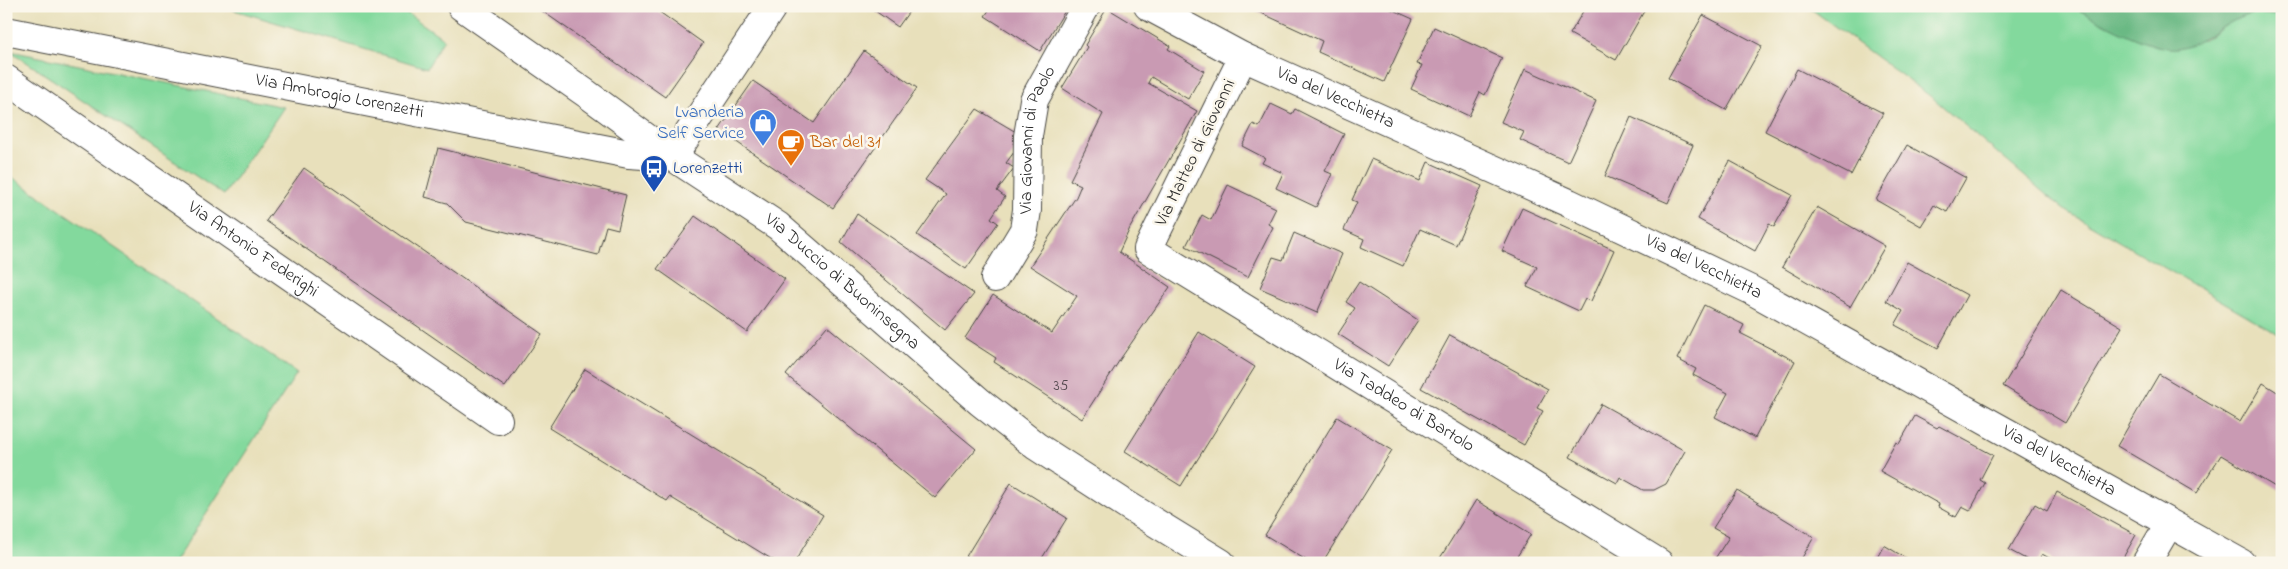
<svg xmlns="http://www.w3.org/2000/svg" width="2288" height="569" font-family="'Indie Flower',sans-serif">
<rect width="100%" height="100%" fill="#fbf7ec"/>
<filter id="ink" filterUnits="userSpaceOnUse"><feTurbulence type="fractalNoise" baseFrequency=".02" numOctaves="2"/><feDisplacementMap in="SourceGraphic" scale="10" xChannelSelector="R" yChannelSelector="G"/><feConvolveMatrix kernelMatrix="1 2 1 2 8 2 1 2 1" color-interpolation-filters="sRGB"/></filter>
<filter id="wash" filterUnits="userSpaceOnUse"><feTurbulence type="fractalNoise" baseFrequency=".0096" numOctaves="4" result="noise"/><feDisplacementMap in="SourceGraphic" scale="20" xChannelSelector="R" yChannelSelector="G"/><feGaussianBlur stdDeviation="1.12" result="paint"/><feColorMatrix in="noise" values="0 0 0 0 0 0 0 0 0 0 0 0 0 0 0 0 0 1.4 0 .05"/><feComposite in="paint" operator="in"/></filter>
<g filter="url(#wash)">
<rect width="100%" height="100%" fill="#e8e0bb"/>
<path fill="#83d99d" stroke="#578264" d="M 221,6 L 397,6 L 444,39 L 427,68 Z
M 1807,6 L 2071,6 L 2136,38 L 2157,46 L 2204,40 L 2238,17 L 2254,13 L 2282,16 L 2282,336 L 2063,209 L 1934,99 Z
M 10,51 L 284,107 L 224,195 Z
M 6,173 L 297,373 L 174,563 L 6,563 Z"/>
<path fill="#6ab984" stroke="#4a7258" d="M 2071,6 L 2282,6 L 2282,16 C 2238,1 2218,41 2178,48 C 2152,52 2096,19 2071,6 Z"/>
<g id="blocks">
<path fill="#c99ab3" d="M 535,6 L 651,6 L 703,43 L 665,97 Z
M 868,6 L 913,6 L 898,27 Z
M 992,6 L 1068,6 L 1040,51 L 985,16 Z
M 1246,6 L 1384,6 L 1413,19 L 1384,82 L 1318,52 L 1322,41 Z
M 1586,6 L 1647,6 L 1616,60 L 1570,34 Z
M 1107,8 L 1170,46 L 1168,49 L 1204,71 L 1188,99 L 1151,77 L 1148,83 L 1197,111 L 1130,228 L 1119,252 L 1170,287 L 1121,358 L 1082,419 L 994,362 L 996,358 L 965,338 L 993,295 L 1052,333 L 1077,296 L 1030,266 L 1076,197 L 1081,185 L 1070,180 L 1103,114 L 1062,88 L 1087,47 L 1085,45 Z
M 1703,15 L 1762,46 L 1726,110 L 1668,78 Z
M 1434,27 L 1502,58 L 1485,95 L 1480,92 L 1469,116 L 1411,89 L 1422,65 L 1417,64 Z
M 864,51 L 917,88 L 833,208 L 719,130 L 753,81 L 814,123 Z
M 1525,69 L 1596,101 L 1568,162 L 1520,140 L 1524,132 L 1501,122 Z
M 1797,69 L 1883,113 L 1851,175 L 1765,131 Z
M 1271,104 L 1292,114 L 1295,109 L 1344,134 L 1325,171 L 1332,174 L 1316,207 L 1276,188 L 1283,173 L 1262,163 L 1265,158 L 1242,146 L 1253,124 L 1259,127 Z
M 977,109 L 1016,132 L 1013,144 L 1017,148 L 1006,163 L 1014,168 L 997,191 L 1005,197 L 991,218 L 998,223 L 966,269 L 917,235 L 946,194 L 925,180 Z
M 1631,117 L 1693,145 L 1668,203 L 1605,176 Z
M 1907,145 L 1966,178 L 1947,212 L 1934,205 L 1921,226 L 1876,200 Z
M 438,148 L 626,195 L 618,229 L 606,226 L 598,255 L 466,222 L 447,203 L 425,197 Z
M 1371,159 L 1420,181 L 1428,162 L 1482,186 L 1456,245 L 1420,229 L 1403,266 L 1361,247 L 1364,239 L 1344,230 L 1357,202 L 1352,200 Z
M 1730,161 L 1792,195 L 1774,227 L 1769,224 L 1755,251 L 1698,219 Z
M 304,168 L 542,334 L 505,387 L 266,221 Z
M 1228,185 L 1276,208 L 1268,224 L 1273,227 L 1248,277 L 1186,246 L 1202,215 L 1211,220 Z
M 1817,207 L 1885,246 L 1850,307 L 1782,267 Z
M 1522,208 L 1614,250 L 1591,301 L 1585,299 L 1579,311 L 1527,287 L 1537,267 L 1502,251 Z
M 857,214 L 974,294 L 945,330 L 841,242 Z
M 695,216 L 785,279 L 747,332 L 657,269 Z
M 1294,233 L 1342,254 L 1317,313 L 1260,288 L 1273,257 L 1283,260 Z
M 1907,262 L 1967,295 L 1938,348 L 1895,325 L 1903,311 L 1886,301 Z
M 1359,282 L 1418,320 L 1388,366 L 1338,334 L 1355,308 L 1346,302 Z
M 2061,290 L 2122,327 L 2065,423 L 2003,386 Z
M 1704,305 L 1744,325 L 1740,333 L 1795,361 L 1755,438 L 1715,417 L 1728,393 L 1693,375 L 1696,369 L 1677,359 Z
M 827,326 L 976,449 L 935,498 L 786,375 Z
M 1199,332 L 1255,367 L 1181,486 L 1125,451 Z
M 1450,335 L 1548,389 L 1537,408 L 1543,411 L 1524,445 L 1421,388 Z
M 585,369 L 823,515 L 794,563 L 778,563 L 670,497 L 667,501 L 549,428 Z
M 2159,374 L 2240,422 L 2263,383 L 2282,395 L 2282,491 L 2221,455 L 2197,493 L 2117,446 Z
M 1601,404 L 1685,451 L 1666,484 L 1654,490 L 1643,490 L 1620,477 L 1617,483 L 1570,457 Z
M 1915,416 L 1937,428 L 1939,426 L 1993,455 L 1980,480 L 1985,483 L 1970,511 L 1962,507 L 1956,517 L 1938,507 L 1939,504 L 1880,471 L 1896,442 L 1899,444 Z
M 1337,417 L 1392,450 L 1322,563 L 1311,563 L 1265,535 Z
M 1011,483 L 1067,518 L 1039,563 L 962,563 Z
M 1737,490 L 1814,537 L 1799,563 L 1718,563 L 1714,560 L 1729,537 L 1713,528 Z
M 2057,492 L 2136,535 L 2120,563 L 2058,563 L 2042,554 L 2037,563 L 2033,563 L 2009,550 L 2035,504 L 2047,511 Z
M 1476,500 L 1531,534 L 1513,563 L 1437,563 Z
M 1884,545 L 1914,563 L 1874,563 Z"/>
</g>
</g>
<g filter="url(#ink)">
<use href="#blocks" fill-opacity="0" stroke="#474641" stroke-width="1"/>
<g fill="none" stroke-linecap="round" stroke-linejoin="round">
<defs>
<g id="minor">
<path id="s1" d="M 461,6 L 587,94 L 673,157 L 778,226 L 980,402 L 1036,446 L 1127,505 L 1221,563"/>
<path id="s2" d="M 1148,6 L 1243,57 L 1569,203 L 1751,290 L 2241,563"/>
<path id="s3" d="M 6,31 L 629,154 L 673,157"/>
<path id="s4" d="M 1243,57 L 1148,249 L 1659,563"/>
<path id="s5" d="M 6,79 L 498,420"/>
<path d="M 673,157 L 773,6"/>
<path id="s6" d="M 995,278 L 1024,230 L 1027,210 L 1028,136 L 1034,100 L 1086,6"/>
<path d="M 2146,563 L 2169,524"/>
</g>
</defs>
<use href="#minor" stroke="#474641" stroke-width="30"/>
<use href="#minor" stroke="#fff" stroke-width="28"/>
</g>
</g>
<defs>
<symbol id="shop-pin" viewBox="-11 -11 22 30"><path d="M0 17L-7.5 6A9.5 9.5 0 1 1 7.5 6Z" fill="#3f7fe0" stroke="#fbf7ec"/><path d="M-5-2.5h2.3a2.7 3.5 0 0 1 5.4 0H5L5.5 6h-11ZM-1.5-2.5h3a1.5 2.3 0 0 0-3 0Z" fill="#fff"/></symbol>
<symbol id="cafe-pin" viewBox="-11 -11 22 30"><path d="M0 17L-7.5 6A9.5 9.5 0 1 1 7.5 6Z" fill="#e8710a" stroke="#fbf7ec"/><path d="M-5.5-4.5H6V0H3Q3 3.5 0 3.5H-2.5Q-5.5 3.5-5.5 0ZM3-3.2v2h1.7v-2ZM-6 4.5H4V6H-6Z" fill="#fff"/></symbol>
<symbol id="bus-pin" viewBox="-11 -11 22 30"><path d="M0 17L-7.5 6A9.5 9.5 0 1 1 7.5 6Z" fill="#1a4fb4" stroke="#fbf7ec"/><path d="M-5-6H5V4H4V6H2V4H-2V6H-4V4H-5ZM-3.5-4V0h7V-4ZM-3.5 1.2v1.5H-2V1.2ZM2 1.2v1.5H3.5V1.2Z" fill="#fff"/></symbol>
</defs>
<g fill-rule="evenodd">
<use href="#shop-pin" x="747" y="107" width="32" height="43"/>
<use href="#cafe-pin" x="775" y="127" width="32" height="43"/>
<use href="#bus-pin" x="638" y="153" width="32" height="43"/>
</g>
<g text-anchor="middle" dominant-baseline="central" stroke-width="5" stroke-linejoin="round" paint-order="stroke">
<g font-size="15" fill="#52474d">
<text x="1061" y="386">35</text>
</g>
<g font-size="18" fill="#2b2b2b" stroke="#fbf7ec">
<text stroke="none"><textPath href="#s3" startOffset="340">Via Ambrogio Lorenzetti</textPath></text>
<text stroke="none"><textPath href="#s2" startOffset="209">Via del Vecchietta</textPath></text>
<text stroke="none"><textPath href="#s6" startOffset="148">Via Giovanni di Paolo</textPath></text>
<text transform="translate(1196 153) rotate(-64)">Via Matteo di Giovanni</text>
<text stroke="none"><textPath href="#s5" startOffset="300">Via Antonio Federighi</textPath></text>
<text stroke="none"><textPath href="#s2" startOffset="614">Via del Vecchietta</textPath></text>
<text stroke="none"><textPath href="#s1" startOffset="471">Via Duccio di Buoninsegna</textPath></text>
<text stroke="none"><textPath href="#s4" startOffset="514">Via Taddeo di Bartolo</textPath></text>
<text stroke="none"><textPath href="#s2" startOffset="1019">Via del Vecchietta</textPath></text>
</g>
<g font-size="18" fill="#366cbe" stroke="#fbf7ec" text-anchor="end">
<text x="744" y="113">Lvanderia<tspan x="744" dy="21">Self Service</tspan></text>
</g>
<g font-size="18" fill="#c56008" stroke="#fbf7ec" text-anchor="start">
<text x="810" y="143">Bar del 31</text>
</g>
<g font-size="18" fill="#164399" stroke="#fbf7ec" text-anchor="start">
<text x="673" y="169">Lorenzetti</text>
</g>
</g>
<rect width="2288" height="569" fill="none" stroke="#fbf7ec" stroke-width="25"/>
</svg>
